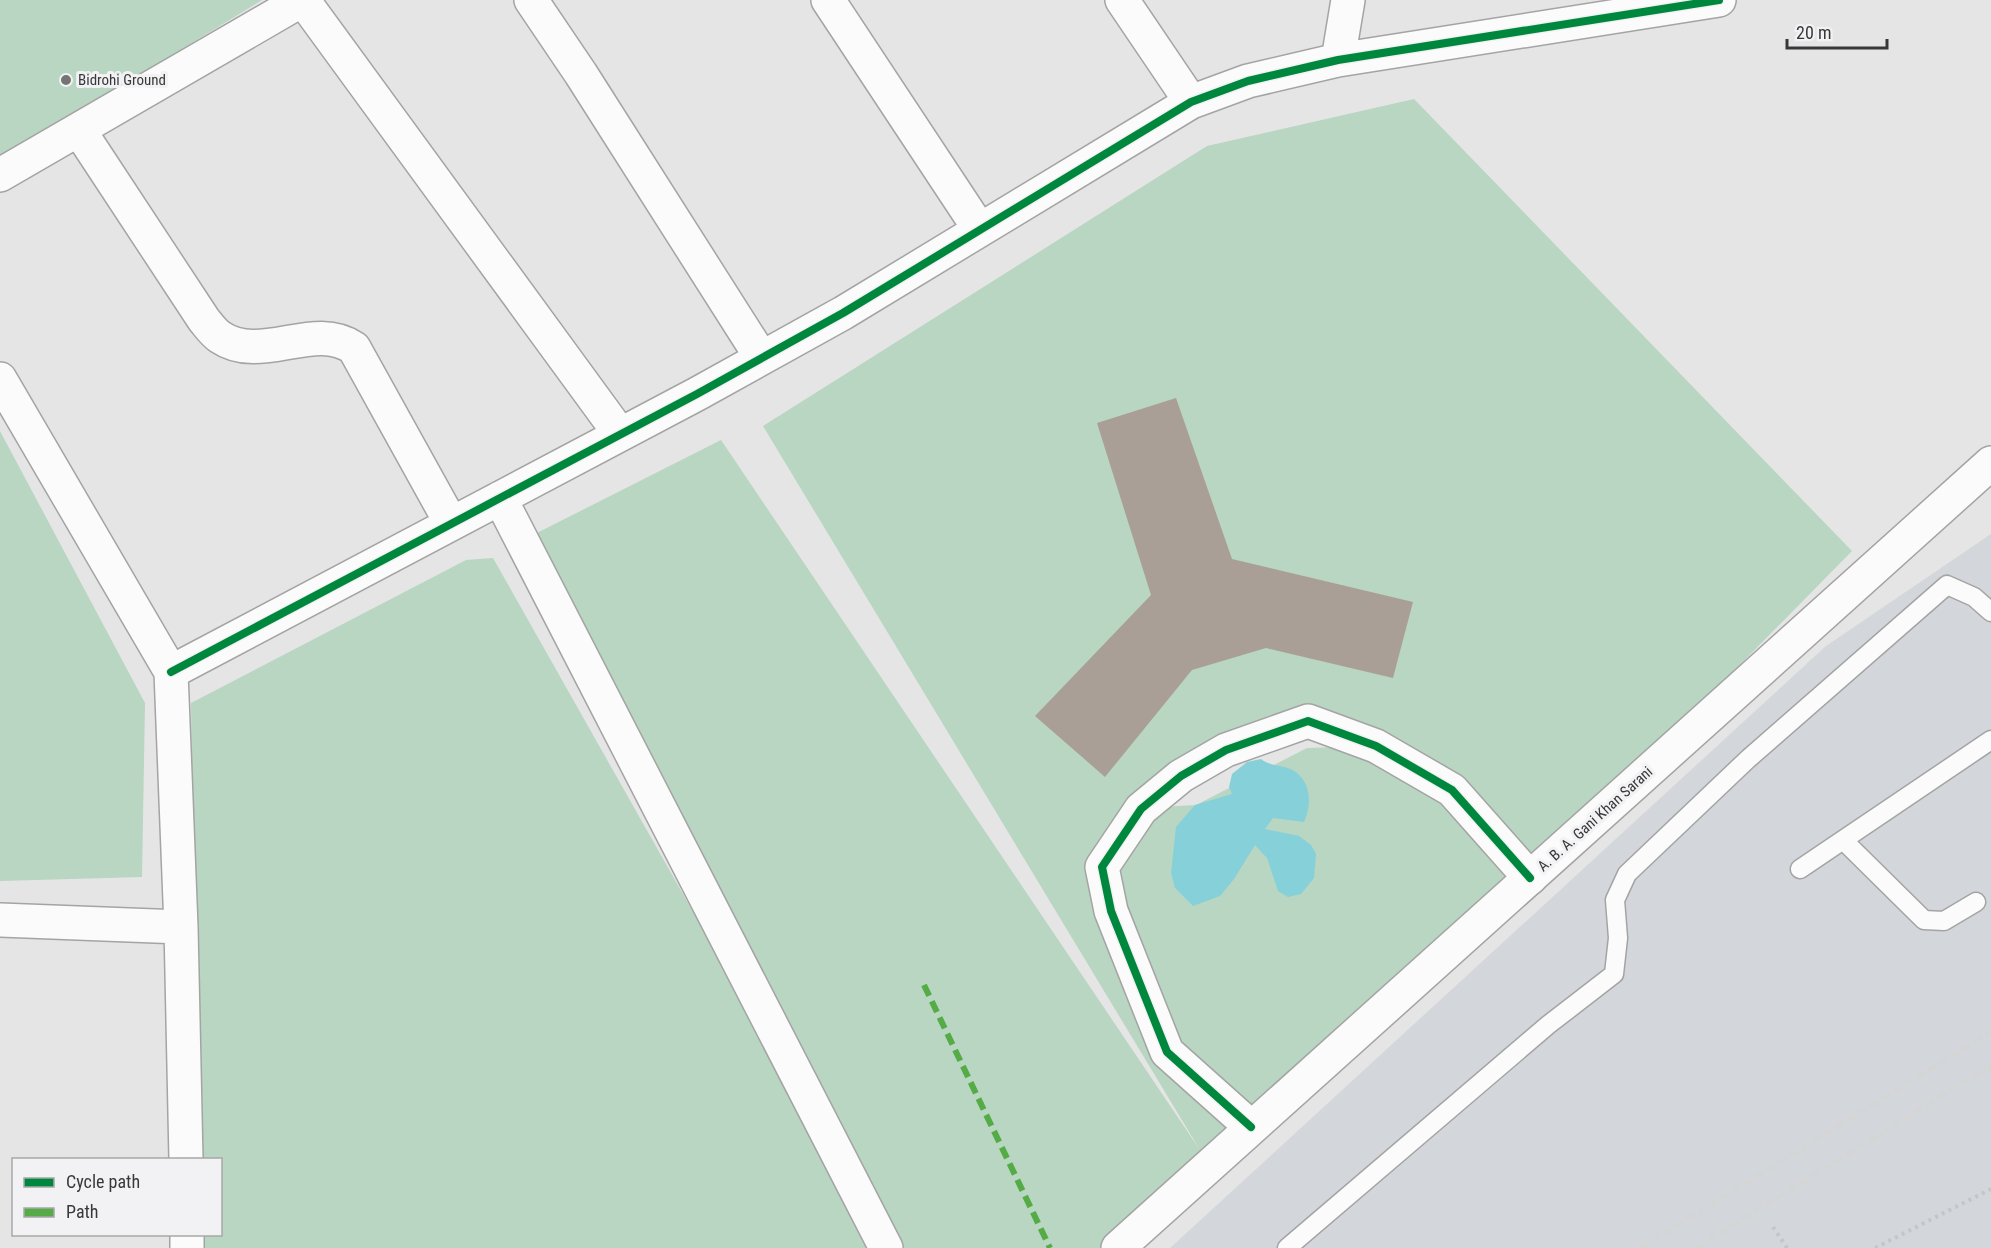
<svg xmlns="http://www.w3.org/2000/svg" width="1991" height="1248" font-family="'Roboto Condensed',sans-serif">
<rect width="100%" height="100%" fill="#e5e5e6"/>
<path fill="#d3d6da" d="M 1991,534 L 1991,1248 L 1170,1248 L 1826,646 Z"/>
<path fill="#b8d6c1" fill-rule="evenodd" d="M 0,0 L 262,0 L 0,160 Z
M 1414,99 L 1852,551 L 1530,878 L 1118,1248 L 887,1248 L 525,539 L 721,440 L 1200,1150 L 763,426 L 1207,146 ZM 1308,721 L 1374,746 L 1307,748 L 1196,805 L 1142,808 Z
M 0,431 L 145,703 L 142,877 L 0,881 Z
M 493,558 L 883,1248 L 198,1248 L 198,1235 L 220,1234 L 220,1160 L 197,1159 L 191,703 L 466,560 Z"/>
<path fill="#86d0d9" d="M 1261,759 C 1272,768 1287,764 1297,773 C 1312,785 1311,807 1304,822 L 1273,818 L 1265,829 L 1299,836 L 1311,845 L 1316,854 L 1314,878 L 1301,894 L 1288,897 L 1278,891 L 1267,858 L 1255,845 L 1234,879 L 1220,896 L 1193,906 L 1175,888 L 1171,873 L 1176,827 L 1195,805 L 1232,794 L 1229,787 L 1232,774 L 1247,762 Z"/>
<path fill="#aa9f96" d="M 1176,398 L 1232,559 L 1413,602 L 1393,678 L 1266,648 L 1192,670 L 1105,777 L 1035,716 L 1151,595 L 1097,423 Z"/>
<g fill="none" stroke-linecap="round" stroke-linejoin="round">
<defs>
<path id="service" d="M 1844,841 L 1924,920 L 1944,921 L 1976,902
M 1800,869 L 1991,740
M 1287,1248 L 1548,1025 L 1614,974 L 1618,938 L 1615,900 L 1627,874 L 1748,759 L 1947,585 L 1974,597 L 1991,612"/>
<path id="minor" d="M 303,0 L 620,434
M 531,0 L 581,74 L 761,357
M 828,0 L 980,230
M 1122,0 L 1191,102
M 1338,60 L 1348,0
M 79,130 L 204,320 C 209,326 214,333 220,337 C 261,365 314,320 354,348 L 451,523
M 0,175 L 302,0
M 0,379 L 171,672 L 181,927 L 186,1160
M 500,498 L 886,1248
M 171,672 L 697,394 L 843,313 L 1191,102 L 1248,81 L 1338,60 L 1719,0
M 0,920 L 181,927
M 1251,1127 L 1167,1052 L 1111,911 L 1102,867 L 1141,809 L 1181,776 L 1226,750 L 1308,721 L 1376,746 L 1452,790 L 1530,878
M 187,1234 L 187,1248"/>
<path id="primary" d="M 1118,1248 L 1991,463"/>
</defs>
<use href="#service" stroke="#a4a4a5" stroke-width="21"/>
<use href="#minor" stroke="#a4a4a5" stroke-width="36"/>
<use href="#primary" stroke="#a4a4a5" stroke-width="36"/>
<path stroke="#c4c5c5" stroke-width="4" stroke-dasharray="3 4.5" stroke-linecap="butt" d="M 1773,1227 L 1787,1248
M 1875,1248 L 1991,1189"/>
<use href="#service" stroke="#fbfbfb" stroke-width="18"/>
<use href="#minor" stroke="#fbfbfb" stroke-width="33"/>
<use href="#primary" stroke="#fbfbfb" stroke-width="33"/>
<path stroke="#d5d5d6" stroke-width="4.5" stroke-dasharray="9 4.5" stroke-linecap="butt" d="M 1641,1248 L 1991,1032
M 1697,1248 L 1991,1065"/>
<path stroke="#55ac46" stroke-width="6" stroke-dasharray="12 6" stroke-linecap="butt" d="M 924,985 L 1050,1248"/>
<defs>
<path id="cycleway" d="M 171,672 L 697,394 L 843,313 L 1191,102 L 1248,81 L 1338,60 L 1719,0
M 1251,1127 L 1167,1052 L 1111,911 L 1102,867 L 1141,809 L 1181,776 L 1226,750 L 1308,721 L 1376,746 L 1452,790 L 1530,878"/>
</defs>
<use href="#cycleway" stroke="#f2f2f4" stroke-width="11"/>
<use href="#cycleway" stroke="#00873e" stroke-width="8"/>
</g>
<circle fill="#757576" stroke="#f2f2f4" stroke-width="2" cx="66" cy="80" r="6"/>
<g text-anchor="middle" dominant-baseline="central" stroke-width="6" stroke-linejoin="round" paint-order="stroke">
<g font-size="15" fill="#383839" stroke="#f2f2f4" text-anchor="start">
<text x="78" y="80">Bidrohi Ground</text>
</g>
<g font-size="15" fill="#383839" stroke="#f2f2f4">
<text transform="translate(1595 819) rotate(-42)">A. B. A. Gani Khan Sarani</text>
</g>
</g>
<rect x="12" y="1158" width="210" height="78" fill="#f2f2f4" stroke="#a8a8a9" stroke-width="1.5"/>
<rect x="24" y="1178" width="30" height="9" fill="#00873e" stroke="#a8a8a9" stroke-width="1.5"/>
<text x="66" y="1188" font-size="18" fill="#383839">Cycle path</text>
<rect x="24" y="1208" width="30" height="9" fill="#55ac46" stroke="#a8a8a9" stroke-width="1.5"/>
<text x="66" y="1218" font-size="18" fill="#383839">Path</text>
<path d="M1787 39v9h100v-9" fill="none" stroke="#383839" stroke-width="3"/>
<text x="1796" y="39" font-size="18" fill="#383839" stroke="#f2f2f4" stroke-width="4.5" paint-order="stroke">20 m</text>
</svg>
